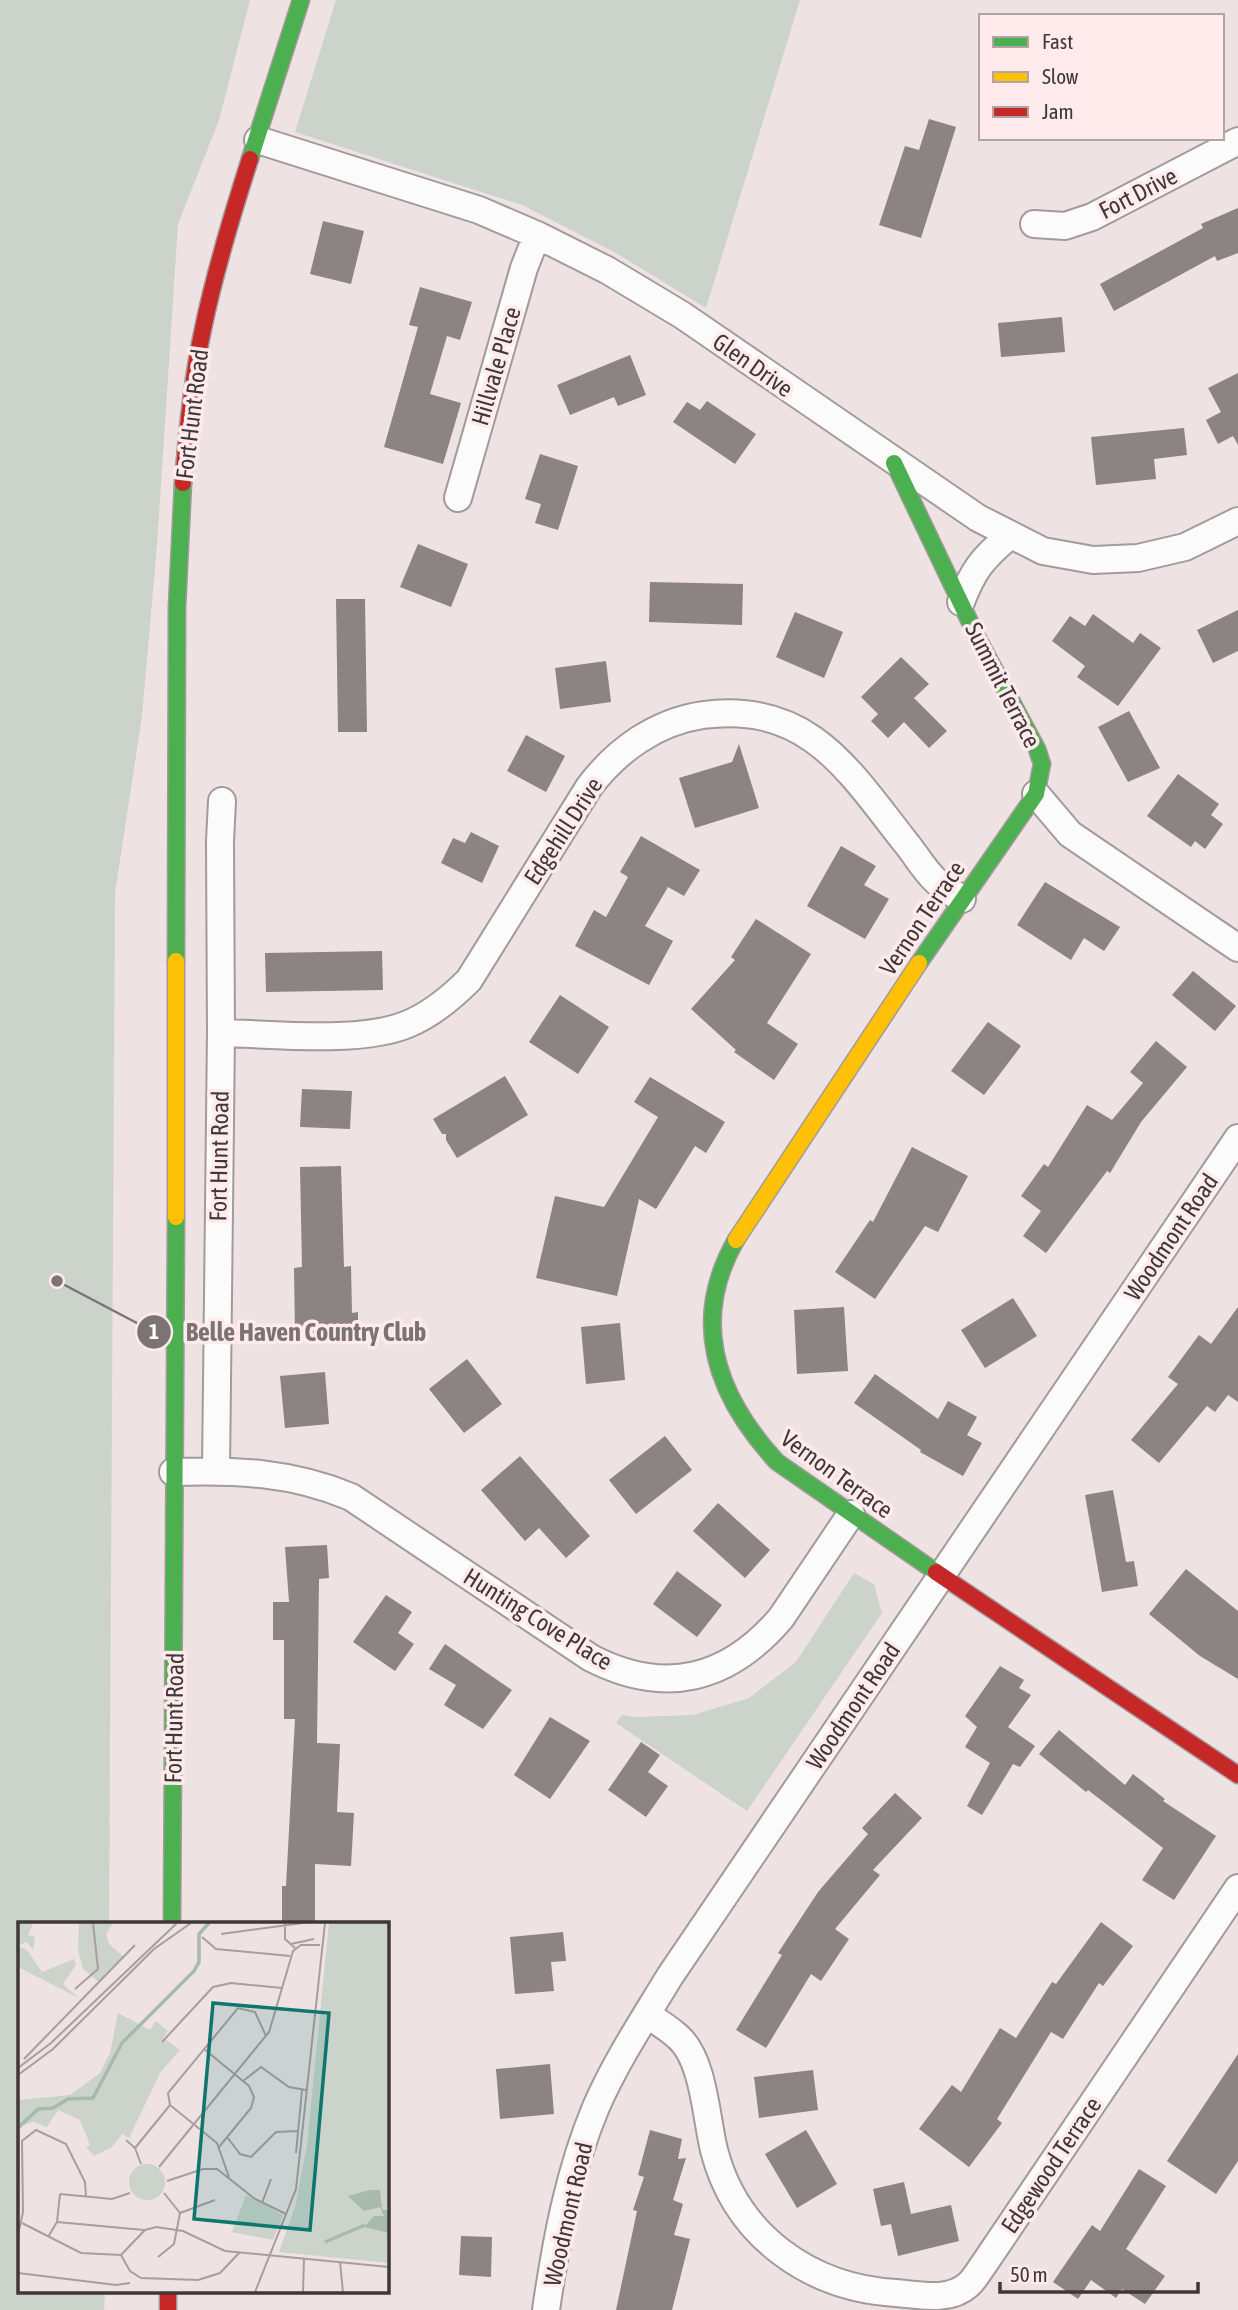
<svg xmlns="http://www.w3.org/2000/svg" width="1238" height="2310" font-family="'Asap Condensed',sans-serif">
<rect width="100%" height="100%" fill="#eee2e3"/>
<path fill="#cbd3cb" d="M 0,0 L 250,0 L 219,120 L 178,224 L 157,545 L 142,716 L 115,893 L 109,1923 L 19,1923 L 19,2291 L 105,2291 L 104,2310 L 0,2310 Z
M 336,0 L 800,0 L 706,308 L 616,253 L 522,205 L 295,132 Z
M 854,1573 L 874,1584 L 882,1613 L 747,1811 L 616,1723 L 622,1715 L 634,1717 L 693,1715 L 749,1698 L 796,1662 Z"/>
<path fill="#8b8384" d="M 929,119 L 956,127 L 921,238 L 879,225 L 905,146 L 919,150 Z
M 1238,208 L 1238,253 L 1217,261 L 1215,256 L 1114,311 L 1100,284 L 1203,228 L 1201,224 Z
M 323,221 L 364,231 L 351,284 L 310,274 Z
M 420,287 L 472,302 L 460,340 L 447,336 L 430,394 L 461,403 L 443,464 L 384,447 L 418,327 L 409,325 Z
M 1062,317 L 1065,352 L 1001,357 L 998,323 Z
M 630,355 L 646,395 L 618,406 L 614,397 L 570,415 L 557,385 Z
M 1238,373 L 1238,445 L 1233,436 L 1218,444 L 1206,420 L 1221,412 L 1208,388 Z
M 707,401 L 756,434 L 735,464 L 673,422 L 687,402 L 700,410 Z
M 1184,428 L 1187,455 L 1154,459 L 1156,479 L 1096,485 L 1091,437 Z
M 540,454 L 578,466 L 558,530 L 535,523 L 541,504 L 525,499 Z
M 418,544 L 468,564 L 451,607 L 400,587 Z
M 650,582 L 743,584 L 742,625 L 649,622 Z
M 336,599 L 365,599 L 367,732 L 338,732 Z
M 1238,610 L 1238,651 L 1213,663 L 1197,630 Z
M 795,612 L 843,632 L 824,678 L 776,657 Z
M 1093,614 L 1133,643 L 1140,633 L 1161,648 L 1118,706 L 1077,677 L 1085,666 L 1052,641 L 1070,616 L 1085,626 Z
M 901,657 L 929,684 L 914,698 L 947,731 L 929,748 L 904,722 L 888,738 L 871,721 L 878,714 L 861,697 Z
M 606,661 L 611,702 L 560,709 L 555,668 Z
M 1129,711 L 1160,768 L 1128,782 L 1098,727 Z
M 526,735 L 565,756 L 546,792 L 507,771 Z
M 739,744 L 759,808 L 695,828 L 679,778 L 732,762 Z
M 1178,774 L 1219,804 L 1211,815 L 1223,824 L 1205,849 L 1195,841 L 1191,847 L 1147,816 Z
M 471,832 L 499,846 L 482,883 L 441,863 L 453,838 L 465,843 Z
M 641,836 L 700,870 L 684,896 L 668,887 L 645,926 L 673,941 L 649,985 L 575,946 L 594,910 L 606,917 L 628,877 L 620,872 Z
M 841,846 L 876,866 L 864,885 L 889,899 L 865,939 L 807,906 Z
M 1045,882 L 1120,927 L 1104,951 L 1084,938 L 1071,960 L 1017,925 Z
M 756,919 L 811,954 L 767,1023 L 798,1044 L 774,1080 L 734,1052 L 736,1050 L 691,1009 L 735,960 L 731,957 Z
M 382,951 L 383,990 L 266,992 L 265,953 Z
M 1193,971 L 1236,1006 L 1215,1031 L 1172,995 Z
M 560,995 L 609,1027 L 578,1074 L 529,1042 Z
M 988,1022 L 1021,1046 L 984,1095 L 951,1071 Z
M 1156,1041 L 1187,1067 L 1141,1122 L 1110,1173 L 1107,1171 L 1046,1253 L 1023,1236 L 1041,1211 L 1021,1196 L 1044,1164 L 1048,1167 L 1087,1105 L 1112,1120 L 1143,1083 L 1130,1072 Z
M 505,1076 L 528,1115 L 457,1158 L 446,1140 L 446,1134 L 442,1134 L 433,1119 Z
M 650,1077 L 725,1122 L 706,1153 L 695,1146 L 656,1209 L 639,1199 L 617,1296 L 536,1278 L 555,1196 L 604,1207 L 658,1117 L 634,1102 Z
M 302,1089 L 352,1091 L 350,1129 L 300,1127 Z
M 912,1147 L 968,1176 L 938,1232 L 925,1226 L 875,1299 L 835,1272 L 870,1220 L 873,1222 Z
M 341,1166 L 344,1267 L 351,1266 L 352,1313 L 358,1312 L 358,1333 L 295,1334 L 294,1268 L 302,1267 L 300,1167 Z
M 1013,1298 L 1037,1336 L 985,1368 L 961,1330 Z
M 844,1307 L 848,1371 L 797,1374 L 794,1310 Z
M 1238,1307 L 1238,1402 L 1228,1395 L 1215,1412 L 1207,1406 L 1159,1463 L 1131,1440 L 1178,1384 L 1168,1377 L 1199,1335 L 1211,1344 Z
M 620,1323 L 625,1380 L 586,1384 L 581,1327 Z
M 467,1359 L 502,1404 L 464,1433 L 429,1389 Z
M 325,1372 L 329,1424 L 285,1428 L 280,1376 Z
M 875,1374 L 938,1419 L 948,1401 L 977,1417 L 967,1435 L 982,1443 L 963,1476 L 920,1452 L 921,1450 L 854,1403 Z
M 665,1436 L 692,1470 L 636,1514 L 609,1480 Z
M 520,1456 L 590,1536 L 566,1558 L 539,1528 L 525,1541 L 481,1490 Z
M 1113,1490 L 1126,1562 L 1134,1561 L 1138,1586 L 1102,1592 L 1085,1495 Z
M 718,1503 L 770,1550 L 745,1578 L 693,1531 Z
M 327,1545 L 329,1578 L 319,1579 L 317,1743 L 340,1744 L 337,1812 L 354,1813 L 351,1866 L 315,1864 L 315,1923 L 282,1923 L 282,1886 L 286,1886 L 295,1719 L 284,1719 L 284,1640 L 273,1640 L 273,1602 L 289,1602 L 285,1547 Z
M 1186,1569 L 1238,1611 L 1238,1679 L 1200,1656 L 1149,1614 Z
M 677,1571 L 722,1605 L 697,1637 L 653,1604 Z
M 386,1595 L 412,1612 L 398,1633 L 414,1644 L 395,1671 L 353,1642 Z
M 445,1644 L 512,1690 L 483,1729 L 444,1705 L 456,1685 L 429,1669 Z
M 1000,1666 L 1024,1680 L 1019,1688 L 1031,1695 L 1008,1727 L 1035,1746 L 1020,1767 L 1013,1764 L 982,1815 L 967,1806 L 990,1763 L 965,1747 L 977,1727 L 965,1716 Z
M 550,1717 L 590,1741 L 550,1799 L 514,1775 Z
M 1059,1730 L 1125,1785 L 1133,1774 L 1165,1799 L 1163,1801 L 1216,1836 L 1174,1900 L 1142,1880 L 1163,1848 L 1088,1790 L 1086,1792 L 1039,1754 Z
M 641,1742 L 660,1755 L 648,1772 L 668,1786 L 646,1817 L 608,1790 Z
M 895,1793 L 922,1818 L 873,1870 L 880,1875 L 835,1929 L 849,1939 L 821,1981 L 811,1974 L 766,2048 L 736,2030 L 782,1955 L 778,1953 L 818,1892 L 868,1834 L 862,1828 Z
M 1101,1922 L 1133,1946 L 1103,1986 L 1099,1983 L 1063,2039 L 1051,2032 L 997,2119 L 1002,2123 L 969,2167 L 919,2129 L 952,2085 L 961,2092 L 1000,2028 L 1016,2038 L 1052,1982 L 1056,1984 Z
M 563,1932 L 566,1961 L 551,1962 L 554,1991 L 515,1994 L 510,1937 Z
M 1238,2054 L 1238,2161 L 1216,2194 L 1167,2161 Z
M 550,2064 L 554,2114 L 500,2119 L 496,2069 Z
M 813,2070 L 818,2110 L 759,2118 L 754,2077 Z
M 650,2130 L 682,2139 L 678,2159 L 686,2158 L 673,2200 L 683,2204 L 674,2235 L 690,2239 L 672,2310 L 616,2310 L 637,2211 L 633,2210 L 644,2177 L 638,2175 Z
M 806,2130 L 837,2184 L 797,2208 L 765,2154 Z
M 1139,2169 L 1166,2186 L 1126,2249 L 1165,2276 L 1145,2304 L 1122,2289 L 1116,2298 L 1091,2280 L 1078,2299 L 1053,2282 L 1092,2225 L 1100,2231 Z
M 904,2182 L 911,2214 L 951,2205 L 959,2241 L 898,2256 L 891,2224 L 881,2226 L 873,2189 Z
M 461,2236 L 492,2237 L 491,2277 L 459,2275 Z"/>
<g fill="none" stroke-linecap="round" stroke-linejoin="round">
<defs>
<path id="street" d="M 258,140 L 479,210 L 537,235 L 607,270 L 682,315 L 978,518 L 1043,551 L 1093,560 L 1138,558 L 1185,547 L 1238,521
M 1034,224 L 1065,226 L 1092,217 L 1238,141
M 458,498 L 524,268 L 537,235
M 961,602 C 973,570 983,558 1009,536
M 1036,794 L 1070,834 L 1238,948
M 221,1033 C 274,1034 361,1044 408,1024 C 432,1014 451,998 469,980 L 589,787 C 617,750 656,722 703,715 C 809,701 849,771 906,843 C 916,855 924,870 936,881 C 943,888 953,893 962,899
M 216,1470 L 221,1033 L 220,841 L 222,801
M 173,1472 C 236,1470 292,1472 351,1497 L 591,1658 C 665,1696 728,1680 781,1618 L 851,1514
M 647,2015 C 657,2021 668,2028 677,2036 C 704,2058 706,2118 714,2150 C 736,2236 810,2288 896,2293 C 919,2295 949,2302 968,2285 C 974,2280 979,2271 984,2264 L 1238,1888
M 546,2310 C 556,2241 569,2171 596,2107 C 616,2061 644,2019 670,1976 L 1238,1138"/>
<path id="fast" d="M 250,159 L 301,0
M 894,463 L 978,639 L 1037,749 L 1042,764 L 1036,794 L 919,963
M 176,961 L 177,607 L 183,483
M 736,1240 C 689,1322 717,1397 777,1462 L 936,1572
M 172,1923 L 176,1217"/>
<path id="slow" d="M 176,1217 L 176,961
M 736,1240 L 919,963"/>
<path id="jam" d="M 183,483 C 187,431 192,379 203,329 C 215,271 232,215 250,159
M 936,1572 L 1238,1775
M 168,2291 L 168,2310"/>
</defs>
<use href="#street" stroke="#a39a9b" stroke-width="30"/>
<use href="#fast" stroke="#a39a9b" stroke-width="19"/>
<use href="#slow" stroke="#a39a9b" stroke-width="19"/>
<use href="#jam" stroke="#a39a9b" stroke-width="19"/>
<use href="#street" stroke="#fcfbfb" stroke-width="26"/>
<use href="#fast" stroke="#4caf50" stroke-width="16"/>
<use href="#slow" stroke="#ffc107" stroke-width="16"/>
<use href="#jam" stroke="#c62828" stroke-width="16"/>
</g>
<g text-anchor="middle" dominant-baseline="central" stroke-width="7" stroke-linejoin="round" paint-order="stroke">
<g font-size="24" fill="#3f3738" stroke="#ffebec">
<text transform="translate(1138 193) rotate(-27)">Fort Drive</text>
<text transform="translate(753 365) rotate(35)">Glen Drive</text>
<text transform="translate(496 366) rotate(-74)">Hillvale Place</text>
<text transform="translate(192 414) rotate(-83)">Fort Hunt Road</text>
<text transform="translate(1003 685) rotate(63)">Summit Terrace</text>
<text transform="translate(563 831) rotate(-57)">Edgehill Drive</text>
<text transform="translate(922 918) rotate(-56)">Vernon Terrace</text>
<text transform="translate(219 1156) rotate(-89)">Fort Hunt Road</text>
<text transform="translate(1171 1237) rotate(-56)">Woodmont Road</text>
<text transform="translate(837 1474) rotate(36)">Vernon Terrace</text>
<text transform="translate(538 1619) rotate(32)">Hunting Cove Place</text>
<text transform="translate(853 1706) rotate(-56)">Woodmont Road</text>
<text transform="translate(174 1718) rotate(-89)">Fort Hunt Road</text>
<text transform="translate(1051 2165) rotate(-56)">Edgewood Terrace</text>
<text transform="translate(568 2214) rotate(-77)">Woodmont Road</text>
</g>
</g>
<g transform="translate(18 1922)">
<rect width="371" height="371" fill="#eee2e3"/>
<path d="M 0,1 L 15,1 L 10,13 L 17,15 L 15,28 L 9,20 L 0,23 ZM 61,1 L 95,1 L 88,12 L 91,22 L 106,35 L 81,60 L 65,47 L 60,28 ZM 311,1 L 371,1 L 371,341 L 261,330 L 277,285 L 289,223 ZM 0,24 L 9,28 L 24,50 L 56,37 L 58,43 L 45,62 L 61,76 L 0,45 ZM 100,91 L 132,108 L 138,99 L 150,109 L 142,121 L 148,118 L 162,128 L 142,151 L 111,216 L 104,212 L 94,225 L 76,234 L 68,225 L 72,223 L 62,198 L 40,188 L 29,205 L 16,200 L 0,204 L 1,178 L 52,173 L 82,151 L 92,131 ZM111 260a18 18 0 1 1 36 0a18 18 0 1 1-36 0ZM 228,273 L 265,293 L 255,318 L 214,310 Z" fill="#cbd3cb"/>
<path d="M 352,268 L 362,268 L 364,287 L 371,289 L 371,311 L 346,305 L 356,294 L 366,294 L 362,285 L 346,289 L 330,274 Z" fill="#a7baac"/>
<path fill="none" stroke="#a7baac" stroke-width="3.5" d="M 0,206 L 20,187 L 35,186 L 50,177 L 75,176 L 104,121 L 176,49 L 181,40 L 181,12 L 191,1M 307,320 L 347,303"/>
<path fill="none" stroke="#a89e9f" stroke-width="2" d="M 267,1 L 267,17 L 277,26M 203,12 L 285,1M 184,15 L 198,27 L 272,34M 273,22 L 296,17M 57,67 L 80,47 L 75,1M 144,120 L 195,65 L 213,61 L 264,66M 186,127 L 231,164 L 236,175 L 233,186 L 201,225M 6,137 L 117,23M 0,146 L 33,121 L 159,1M 0,153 L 35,127 L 136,27 L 173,1M 225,159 L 243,145 L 271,165 L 288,168M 152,183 L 150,171 L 220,86 L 237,90 L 248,114M 152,183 L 199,221 L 211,255M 209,215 L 222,232 L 233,235 L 258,210 L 280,209M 108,218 L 117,226 L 123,242M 117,226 L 152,183M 278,231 L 284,168M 141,245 L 251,110 L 275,29 L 283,23 L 302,23M 149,259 L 185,247 L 199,247 L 237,277 L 268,292M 146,271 L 162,291M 42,272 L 94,277 L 112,271M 244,281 L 253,257M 162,291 L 197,278M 39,300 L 126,308M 4,301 L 63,331 L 103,333 L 127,308 L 138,305 L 165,309 L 207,329 L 371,345M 0,313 L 5,290 L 4,219 L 18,208 L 48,222 L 67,260 L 68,275M 30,315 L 39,300 L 42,272M 103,333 L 112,349 L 123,356 L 180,358 L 202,351 L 222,330M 140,335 L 156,322 L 162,291M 322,340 L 325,370M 0,351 L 98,363 L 112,361M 237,370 L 278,267 L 307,1M 285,370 L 286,336"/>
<path fill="#0f766e" fill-opacity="0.15" stroke="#0f766e" stroke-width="3.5" d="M 195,81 L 311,91 L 292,308 L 176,297 Z"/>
<rect width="371" height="371" fill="none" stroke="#3f3738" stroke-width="3.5"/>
</g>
<path fill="none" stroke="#7c7374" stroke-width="2.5" d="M57 1281L154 1332"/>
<g fill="#7c7374" stroke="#ffebec" stroke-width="2.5">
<circle cx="57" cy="1281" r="7"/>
<circle cx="154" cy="1332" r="18"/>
</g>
<g font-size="21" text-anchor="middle" font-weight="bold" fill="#fff">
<text x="154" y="1339">1</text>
</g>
<g font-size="26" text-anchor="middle" font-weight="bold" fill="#7c7374" stroke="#ffebec" stroke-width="7" stroke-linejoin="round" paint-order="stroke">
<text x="306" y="1341">Belle Haven Country Club</text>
</g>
<rect x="979" y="14" width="245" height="126" fill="#ffebec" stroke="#b2a3a4" stroke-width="2"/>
<rect x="993" y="37" width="35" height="10" fill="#4caf50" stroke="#b2a3a4" stroke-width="2"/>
<text x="1042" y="49" font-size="21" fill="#3f3738">Fast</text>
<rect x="993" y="72" width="35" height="10" fill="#ffc107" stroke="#b2a3a4" stroke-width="2"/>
<text x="1042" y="84" font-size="21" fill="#3f3738">Slow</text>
<rect x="993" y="107" width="35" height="10" fill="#c62828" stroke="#b2a3a4" stroke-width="2"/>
<text x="1042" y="119" font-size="21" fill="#3f3738">Jam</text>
<path d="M1000 2282v10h198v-10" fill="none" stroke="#3f3738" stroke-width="3.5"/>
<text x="1010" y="2282" font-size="21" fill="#3f3738" stroke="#ffebec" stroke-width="5" paint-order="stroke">50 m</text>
</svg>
